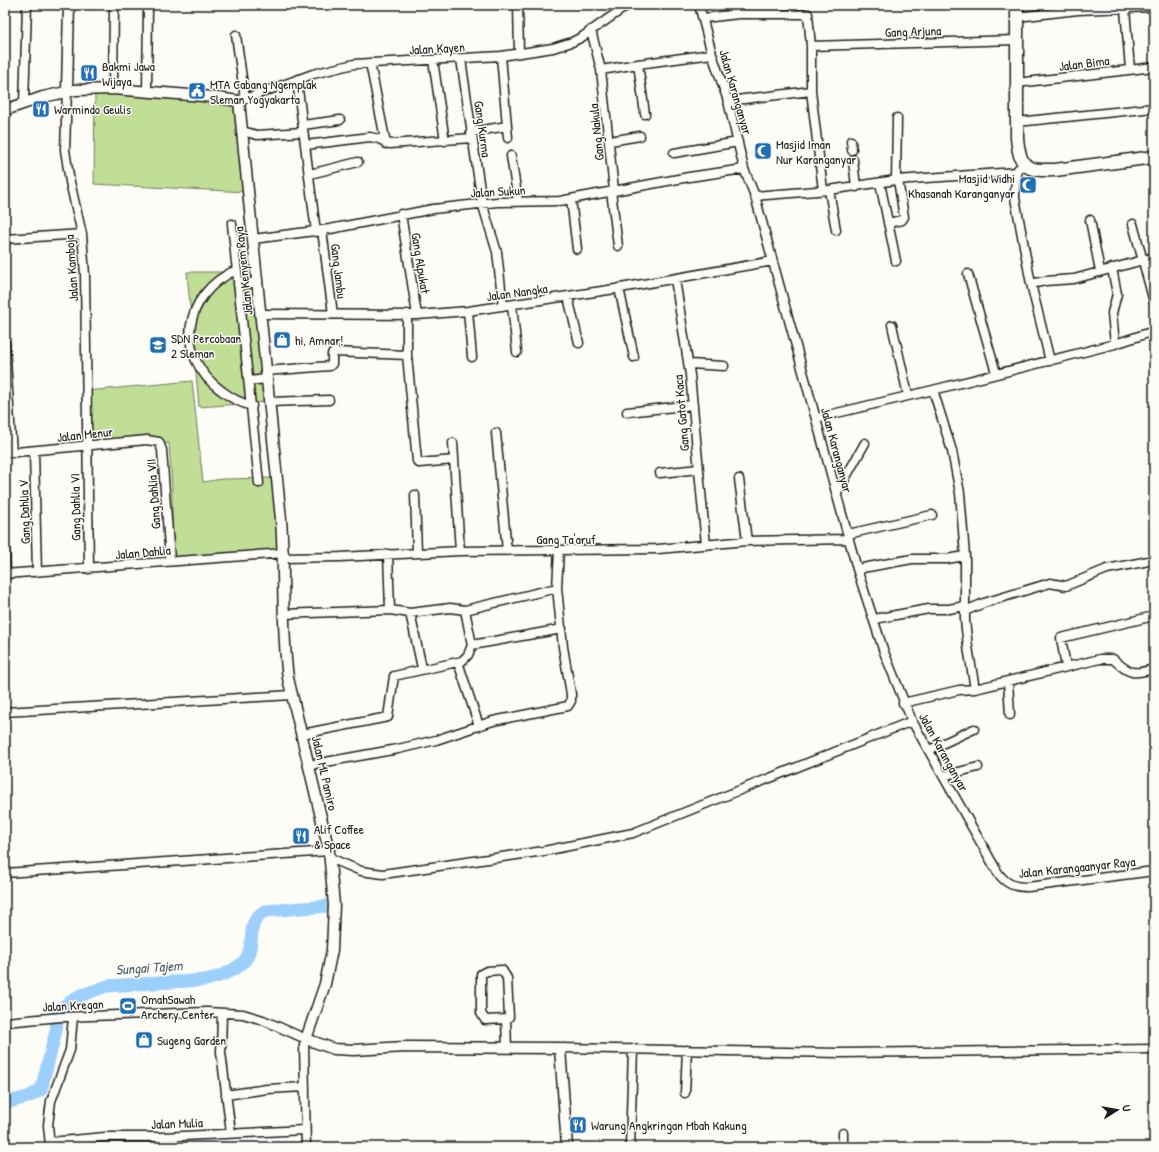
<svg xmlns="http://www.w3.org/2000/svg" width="1159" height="1152" font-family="'Patrick Hand',sans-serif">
<rect width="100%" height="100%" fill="#fdfcf7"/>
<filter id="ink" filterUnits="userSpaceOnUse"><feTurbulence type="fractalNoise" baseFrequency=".025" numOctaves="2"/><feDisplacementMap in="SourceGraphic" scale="8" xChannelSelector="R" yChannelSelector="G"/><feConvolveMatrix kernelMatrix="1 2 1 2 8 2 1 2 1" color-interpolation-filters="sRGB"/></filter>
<g filter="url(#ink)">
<path fill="#c0de96" stroke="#6e7d59" d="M 95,87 L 237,95 L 246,192 L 94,184 Z
M 187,272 L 254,272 L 267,402 L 199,407 Z
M 192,381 L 203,482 L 222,479 L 274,478 L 283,555 L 172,557 L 172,487 L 169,443 L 86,448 L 87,391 Z"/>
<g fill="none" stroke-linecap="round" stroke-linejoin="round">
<path stroke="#9ccff9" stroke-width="13" d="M 5,1103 L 28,1097 L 41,1090 L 56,1031 L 58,1010 L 79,996 L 107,986 L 205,980 C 217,978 241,969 247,957 C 256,941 245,922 265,911 L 328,906"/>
<defs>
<path id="minor" d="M 518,5 L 519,53
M 699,5 L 712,54 L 728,101 L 744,169 L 755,196 L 857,569 L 884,652 L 912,721 L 998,873 C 1007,885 1015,887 1028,887 L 1154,871
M 1125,9 L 1130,69
M 1017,17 L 1078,10 L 1154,7
M 704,18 L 739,14 L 808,14 L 811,46
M 591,30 L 601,70 L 614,190
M 236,35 L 245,99
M 501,56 L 508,138
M 461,59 L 482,203 L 497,252 L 503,306
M 433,60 L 445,141
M 370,63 L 386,144
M 638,64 L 645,114
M 601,70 L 638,64 L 712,54
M 297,81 L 316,232
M 1017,83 L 1154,67
M 113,89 L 114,5
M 67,90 L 65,150 L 70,182 L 82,234 L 85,275 L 89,569
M 811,91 L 823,190
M 147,92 L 148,5
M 239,101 L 313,74 L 354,64 L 501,56 L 553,48 L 572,42 L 582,37 L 628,5
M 728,101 L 811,91 L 811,46 L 1017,40
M 24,104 L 27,5
M 1017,122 L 1154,108
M 303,125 L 340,120
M 242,131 L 257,135 L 303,132
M 471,132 L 507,126
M 610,141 L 640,136
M 851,141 L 852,150
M 306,145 L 370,137 L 379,139 L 390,144 L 472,138
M 674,153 L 738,142
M 511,156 L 518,201
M 853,160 L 856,187
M 1018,169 L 1015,188 L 1015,198 L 1031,284 L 1045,281 L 1074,279 L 1154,257
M 310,174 L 358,162
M 896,180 L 897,118
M 880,183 L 896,261
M 829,190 L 836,230
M 611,191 L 618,246
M 755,196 L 829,190 L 896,180 L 1017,172
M 571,199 L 577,249
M 401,214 L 417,315
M 1090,220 L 1100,271
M 888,223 L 902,220 L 904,217 L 898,180
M 232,224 L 259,483
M 1133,224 L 1154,302
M 322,230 L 333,314
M 5,239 L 82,234
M 253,239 L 330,229 L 433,209 L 497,202 L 560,201 L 689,177 L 744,169
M 1112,268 L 1117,294 L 1112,313 L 1115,344
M 236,270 C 183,294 173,356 222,391 C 231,398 240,403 252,406
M 968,274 L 996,373
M 675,279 L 690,375 L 706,545
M 1031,284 L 1050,361
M 238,285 L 257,282
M 619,288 L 634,357
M 568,297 L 579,343
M 512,305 L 517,352
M 468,311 L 472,357
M 261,314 L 417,315 L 468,311 L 615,289 L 773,261
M 407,314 L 407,355 L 417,461 L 419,463 L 454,460
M 892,325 L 908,395
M 5,343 L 12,453
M 689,364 L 724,366
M 265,371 L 330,366 L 332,364 L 332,354 L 334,352 L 407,355
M 249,381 L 266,379
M 269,402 L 329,400
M 627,412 L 693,405
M 816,418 L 933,390
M 496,433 L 507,551
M 453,443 L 460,551
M 34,452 L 37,572
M 5,453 L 147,440 L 159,442 L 162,450 L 170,561
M 660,473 L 699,469
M 739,479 L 747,541
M 837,493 L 865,443
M 415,495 L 417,552
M 848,534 L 932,515
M 5,549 L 6,574
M 388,554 L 390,610
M 283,558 L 340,557 L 460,551 L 658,549 L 747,541 L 849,539
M 857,569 L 912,559 L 947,559 L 965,556
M 5,574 L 284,553
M 965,611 L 984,603 L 1050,583 L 1066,586 L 1107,569 L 1154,560
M 410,613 L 422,668
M 283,614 L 390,610 L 410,613 L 450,608 L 465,610 L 557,588 L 559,550
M 874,619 L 929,609 L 949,609 L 965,606
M 472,645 L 562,629
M 458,662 L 479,726
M 1066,667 L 1061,638 L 1154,616
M 1008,681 L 1010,715
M 975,689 L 1100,659 L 1113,659 C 1130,674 1132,675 1154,669
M 903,703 L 959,690 L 975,689 L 968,647 L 965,620 L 965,556 L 960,493 L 952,451 L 933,390 L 1115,344 L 1154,331
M 5,712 L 292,695
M 302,734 L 388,717 L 394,676 L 462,661 L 468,655 L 472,645 L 465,610
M 929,750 L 974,729
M 309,765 L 398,749 L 436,740 L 493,721 L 568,706 L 571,701 L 571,694 L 563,647 L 557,588
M 943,776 L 978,767
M 330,858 L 361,871 L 383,874 L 544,851 L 633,833 L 912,721
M 5,873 L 329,851
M 502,970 L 507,978 L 509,1017 L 507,1019 L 485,1020 L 481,1013 L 481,974 L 487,971 Z
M 222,1013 L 221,1052 L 231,1133
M 506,1020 L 507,1048
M 5,1022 L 61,1017 L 207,1012 L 243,1014 L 263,1020 L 306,1039 L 304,1044 L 306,1147
M 560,1048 L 840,1053 L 1154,1049
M 685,1093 L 687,1050
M 226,1095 L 267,1089 L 305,1087
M 843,1133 L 843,1147
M 162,1137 L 164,1147
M 50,1142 L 105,1137 L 162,1137 L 305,1130
M 50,1146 L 48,1125 L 51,1101 L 70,1050 L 73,1017
M 630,1147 L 633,1049"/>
<path id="tertiary" d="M 67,90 L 69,5
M 5,110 L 43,97 L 75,90 L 113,89 L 203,96 L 239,101 L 281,519 C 285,572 281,625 288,678 L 329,851 L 334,905 L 332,950 L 325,984 L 306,1039 L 334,1049 L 354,1050 L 405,1047 L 560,1048 L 567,1147"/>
<path id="secondary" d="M 1017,5 L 1017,138 C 1020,168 1026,171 1055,170 L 1154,157"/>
</defs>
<use href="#minor" stroke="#1c1c1c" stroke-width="11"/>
<use href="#tertiary" stroke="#1c1c1c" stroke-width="13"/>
<use href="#secondary" stroke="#1c1c1c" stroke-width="15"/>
<use href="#minor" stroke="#fdfcf7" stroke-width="8"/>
<use href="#tertiary" stroke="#fdfcf7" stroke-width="10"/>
<use href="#secondary" stroke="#fdfcf7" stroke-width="12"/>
</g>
</g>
<defs>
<symbol id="restaurant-square" viewBox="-11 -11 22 22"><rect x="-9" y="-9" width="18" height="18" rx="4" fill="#1f6fb2" stroke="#fdfcf7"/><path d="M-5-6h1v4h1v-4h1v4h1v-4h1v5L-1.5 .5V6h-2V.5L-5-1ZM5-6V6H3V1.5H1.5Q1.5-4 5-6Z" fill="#fff"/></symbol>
<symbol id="civic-square" viewBox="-11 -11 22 22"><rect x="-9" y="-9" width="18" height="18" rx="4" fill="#1f6fb2" stroke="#fdfcf7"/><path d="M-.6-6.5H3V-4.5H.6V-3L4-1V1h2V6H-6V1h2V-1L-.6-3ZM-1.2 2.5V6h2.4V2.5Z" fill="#fff"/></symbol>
<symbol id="mosque-square" viewBox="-11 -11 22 22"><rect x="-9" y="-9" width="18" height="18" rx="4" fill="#1f6fb2" stroke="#fdfcf7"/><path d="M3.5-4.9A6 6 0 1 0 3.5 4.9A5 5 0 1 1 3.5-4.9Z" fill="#fff"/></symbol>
<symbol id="shop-square" viewBox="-11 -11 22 22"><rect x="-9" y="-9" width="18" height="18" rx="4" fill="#1f6fb2" stroke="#fdfcf7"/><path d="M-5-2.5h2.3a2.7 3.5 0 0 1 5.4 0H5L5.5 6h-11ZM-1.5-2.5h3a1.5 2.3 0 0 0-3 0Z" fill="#fff"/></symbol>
<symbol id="school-square" viewBox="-11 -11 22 22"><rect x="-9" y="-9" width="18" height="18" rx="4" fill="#1f6fb2" stroke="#fdfcf7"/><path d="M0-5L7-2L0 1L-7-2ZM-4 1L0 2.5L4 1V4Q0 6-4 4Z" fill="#fff"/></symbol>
<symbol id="stadium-square" viewBox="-11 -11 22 22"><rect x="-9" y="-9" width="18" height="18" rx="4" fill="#1f6fb2" stroke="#fdfcf7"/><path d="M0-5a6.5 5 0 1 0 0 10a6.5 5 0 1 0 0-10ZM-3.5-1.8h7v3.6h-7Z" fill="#fff"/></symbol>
</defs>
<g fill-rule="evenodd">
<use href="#restaurant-square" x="79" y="63" width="20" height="20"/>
<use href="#civic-square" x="187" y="81" width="20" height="20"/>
<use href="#restaurant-square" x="31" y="99" width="20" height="20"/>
<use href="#mosque-square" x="753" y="141" width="20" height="20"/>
<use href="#mosque-square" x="1018" y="175" width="20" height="20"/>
<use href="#shop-square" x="272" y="330" width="20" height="20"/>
<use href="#school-square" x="148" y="335" width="20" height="20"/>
<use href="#restaurant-square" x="291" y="826" width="20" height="20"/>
<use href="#stadium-square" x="118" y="996" width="20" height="20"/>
<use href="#shop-square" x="134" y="1030" width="20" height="20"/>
<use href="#restaurant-square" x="568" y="1115" width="20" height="20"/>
</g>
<g text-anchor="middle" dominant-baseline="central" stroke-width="3" stroke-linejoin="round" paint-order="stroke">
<g font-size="13" fill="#1c1c1c" stroke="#fdfcf7">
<text transform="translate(913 31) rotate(-2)">Gang Arjuna</text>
<text transform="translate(437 48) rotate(-3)">Jalan Kayen</text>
<text transform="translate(1084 63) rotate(-7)">Jalan Bima</text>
<text transform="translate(736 92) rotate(74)">Jalan Karanganyar</text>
<text transform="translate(483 129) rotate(82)">Gang Kurma</text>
<text transform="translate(596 132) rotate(-96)">Gang Nakula</text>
<text transform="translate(498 191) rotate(-3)">Jalan Sukun</text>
<text transform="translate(421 263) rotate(81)">Gang Alpukat</text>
<text transform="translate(71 268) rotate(-94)">Jalan Kamboja</text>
<text transform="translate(243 271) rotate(-96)">Jalan Kenyem Raya</text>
<text transform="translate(339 271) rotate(83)">Gang Jambu</text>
<text transform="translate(517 292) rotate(-8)">Jalan Nangka</text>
<text transform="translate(681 413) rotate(-95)">Gang Gatot Kaca</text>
<text transform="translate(85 434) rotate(-6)">Jalan Menur</text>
<text transform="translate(837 450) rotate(75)">Jalan Karanganyar</text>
<text transform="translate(153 494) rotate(-94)">Gang Dahlia VII</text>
<text transform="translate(75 507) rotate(-91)">Gang Dahlia VI</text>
<text transform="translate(24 512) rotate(-92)">Gang Dahlia V</text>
<text x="566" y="539">Gang Ta'aruf</text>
<text transform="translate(143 552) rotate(-5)">Jalan Dahlia</text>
<text transform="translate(944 752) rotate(61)">Jalan Karanganyar</text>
<text transform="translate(325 773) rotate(77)">Jalan ML Pamiro</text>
<text transform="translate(1077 867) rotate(-6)">Jalan Karangaanyar Raya</text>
<text transform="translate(73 1005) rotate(-3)">Jalan Kregan</text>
<text transform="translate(177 1123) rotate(-2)">Jalan Mulia</text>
</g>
<g font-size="13" fill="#1c1c1c" stroke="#fdfcf7" text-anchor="start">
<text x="102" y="66">Bakmi Jawa<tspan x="102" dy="15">Wijaya</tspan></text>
<text x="210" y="84">MTA Cabang Ngemplak<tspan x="210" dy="15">Sleman Yogyakarta</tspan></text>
<text x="54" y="109">Warmindo Geulis</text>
<text x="776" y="144">Masjid Iman<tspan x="776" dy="15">Nur Karanganyar</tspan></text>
<text x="1015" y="178" text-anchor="end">Masjid Widhi<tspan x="1015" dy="15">Khasanah Karanganyar</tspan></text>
<text x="171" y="338">SDN Percobaan<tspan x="171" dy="15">2 Sleman</tspan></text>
<text x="295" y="340">hi, Amnar!</text>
<text x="314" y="829">Alif Coffee<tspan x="314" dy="15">&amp; Space</tspan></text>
<text x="141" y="999">OmahSawah<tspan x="141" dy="15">Archery Center</tspan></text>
<text x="157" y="1040">Sugeng Garden</text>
<text x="591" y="1125">Warung Angkringan Mbah Kakung</text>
</g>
<g font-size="14" font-style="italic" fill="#495b69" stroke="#fdfcf7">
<text transform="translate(149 967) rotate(-4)">Sungai Tajem</text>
</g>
</g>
<rect width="1159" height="1152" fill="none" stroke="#fdfcf7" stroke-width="20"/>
<rect x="10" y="10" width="1139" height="1132" fill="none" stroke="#1c1c1c" stroke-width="1.5" filter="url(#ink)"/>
<g transform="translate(1117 1110) rotate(79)" stroke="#fdfcf7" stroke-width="3" paint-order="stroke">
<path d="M0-3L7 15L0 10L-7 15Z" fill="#1c1c1c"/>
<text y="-6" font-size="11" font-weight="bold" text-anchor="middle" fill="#1c1c1c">U</text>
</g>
</svg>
